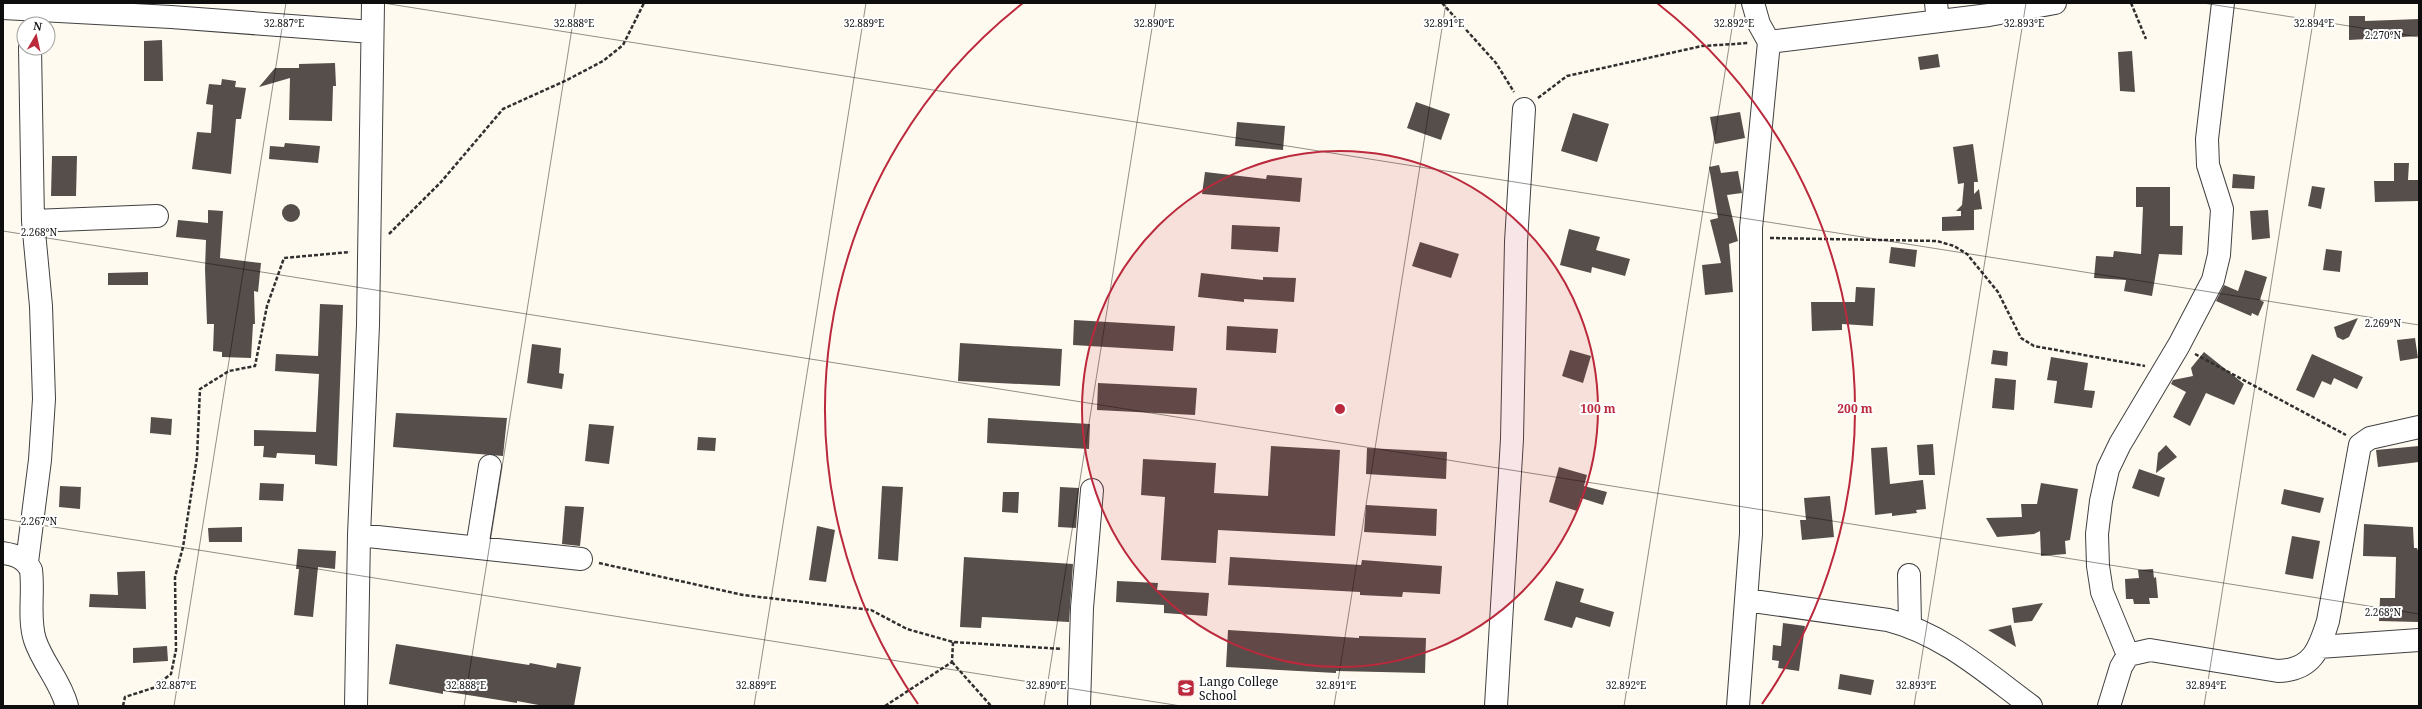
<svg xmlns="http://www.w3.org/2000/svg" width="2422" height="709" font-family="'Noto Serif',serif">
<rect width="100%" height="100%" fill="#fffaef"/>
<path fill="#564e4a" d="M 2349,16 L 2365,16 L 2365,21 L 2419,19 L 2419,36 L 2349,40 Z
M 162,40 L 163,81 L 144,81 L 144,41 Z
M 2132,51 L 2135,92 L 2120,91 L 2118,52 Z
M 1938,54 L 1940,67 L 1920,70 L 1918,57 Z
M 335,63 L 336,86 L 333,86 L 332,121 L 289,120 L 290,78 L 259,87 L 275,68 L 299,68 L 299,64 Z
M 222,79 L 236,81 L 235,87 L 246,88 L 241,119 L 236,119 L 231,174 L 192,169 L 197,132 L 211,133 L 213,105 L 206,104 L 209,84 L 221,85 Z
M 1416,102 L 1450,114 L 1441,140 L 1407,128 Z
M 1740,112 L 1745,138 L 1715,144 L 1710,117 Z
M 1573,113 L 1609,124 L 1597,162 L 1561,151 Z
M 1237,122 L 1285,126 L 1283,150 L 1235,146 Z
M 285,143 L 320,146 L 318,163 L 269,159 L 270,146 L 284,147 Z
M 1973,144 L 1978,182 L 1974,182 L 1974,194 L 1979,189 L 1982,209 L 1974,210 L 1974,230 L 1942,231 L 1942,217 L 1961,216 L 1961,211 L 1956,211 L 1962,205 L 1964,183 L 1958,184 L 1953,147 Z
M 52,156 L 77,156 L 76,196 L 51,196 Z
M 2394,163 L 2409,163 L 2408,180 L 2419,180 L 2419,201 L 2375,202 L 2374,181 L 2394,181 Z
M 1719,165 L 1721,173 L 1738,171 L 1742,193 L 1727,195 L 1738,241 L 1729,244 L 1733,292 L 1705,295 L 1702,265 L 1721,263 L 1710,220 L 1718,218 L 1709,167 Z
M 1205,172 L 1266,179 L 1267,175 L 1302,178 L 1300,202 L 1202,194 Z
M 2233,174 L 2255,176 L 2254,189 L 2232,188 Z
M 2312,186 L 2325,188 L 2321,209 L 2308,206 Z
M 2136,187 L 2170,187 L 2170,226 L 2183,226 L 2182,255 L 2159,254 L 2152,296 L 2124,291 L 2126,280 L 2094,278 L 2096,256 L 2113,257 L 2114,251 L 2141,254 L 2143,207 L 2136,207 Z
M282 213a9 9 0 1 1 18 0a9 9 0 1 1-18 0Z
M 208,210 L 223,211 L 220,258 L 261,263 L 258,292 L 254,291 L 255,324 L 253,324 L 251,358 L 222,357 L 222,352 L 213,351 L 214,324 L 207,324 L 205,269 L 206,240 L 176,237 L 178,220 L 208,223 Z
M 2268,210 L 2270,238 L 2252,240 L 2250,211 Z
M 1232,225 L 1280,227 L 1278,252 L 1231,249 Z
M 1569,229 L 1600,237 L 1596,250 L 1630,259 L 1625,276 L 1592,267 L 1591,273 L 1560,265 Z
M 1420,242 L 1459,254 L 1451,278 L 1412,266 Z
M 1891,247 L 1917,250 L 1915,267 L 1889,263 Z
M 2326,249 L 2342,251 L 2340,272 L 2323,270 Z
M 2245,270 L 2267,277 L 2260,300 L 2264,302 L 2258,316 L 2252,313 L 2251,316 L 2216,301 L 2224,285 L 2238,291 Z
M 148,272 L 148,285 L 108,285 L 108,273 Z
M 1201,273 L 1263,280 L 1263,277 L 1296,278 L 1294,302 L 1244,299 L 1244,302 L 1198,297 Z
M 1856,287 L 1875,288 L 1873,326 L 1842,324 L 1842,330 L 1812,331 L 1811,302 L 1855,302 Z
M 320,304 L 343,305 L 337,466 L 315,464 L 315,455 L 277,453 L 276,458 L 263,457 L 264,446 L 254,446 L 254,430 L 316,432 L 319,374 L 275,371 L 276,354 L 318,356 Z
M 2358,318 L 2349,337 L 2343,340 L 2337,337 L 2334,327 Z
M 1074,320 L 1175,326 L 1173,351 L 1073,345 Z
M 1227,326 L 1278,329 L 1276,353 L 1226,350 Z
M 2415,338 L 2418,358 L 2400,361 L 2397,340 Z
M 960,343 L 1062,349 L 1060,386 L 958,381 Z
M 532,344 L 561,348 L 559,373 L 564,374 L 562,389 L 527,383 Z
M 1570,350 L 1591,356 L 1583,383 L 1562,376 Z
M 1993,350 L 2008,352 L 2007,366 L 1991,364 Z
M 2204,352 L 2244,384 L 2234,405 L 2206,393 L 2190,426 L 2173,417 L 2186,392 L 2171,384 L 2173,380 L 2193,376 L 2191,368 Z
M 2312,354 L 2363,377 L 2357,389 L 2334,378 L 2331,385 L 2322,381 L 2314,398 L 2296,390 Z
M 2051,357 L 2088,363 L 2084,390 L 2095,391 L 2092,408 L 2054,403 L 2057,381 L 2047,380 Z
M 1995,378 L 2016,380 L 2014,410 L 1992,408 Z
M 1098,383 L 1197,388 L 1195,415 L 1097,410 Z
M 396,413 L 507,418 L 503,456 L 393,447 Z
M 151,417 L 172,419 L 171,435 L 150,433 Z
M 988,418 L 1090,424 L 1089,449 L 987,443 Z
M 589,424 L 614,426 L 609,464 L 585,461 Z
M 698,437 L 716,438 L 715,451 L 697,450 Z
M 1933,444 L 1935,475 L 1919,475 L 1917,445 Z
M 2166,445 L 2177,457 L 2156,473 L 2158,453 Z
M 1271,446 L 1340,450 L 1335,536 L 1218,530 L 1216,563 L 1161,560 L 1165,497 L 1141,495 L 1143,459 L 1216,463 L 1214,493 L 1268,496 Z
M 2419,446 L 2419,462 L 2378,467 L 2376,450 Z
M 1887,447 L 1890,484 L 1923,480 L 1926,509 L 1916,510 L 1917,513 L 1892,516 L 1892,513 L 1875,515 L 1871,448 Z
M 1367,448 L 1447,452 L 1446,479 L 1366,474 Z
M 1559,467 L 1587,475 L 1584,486 L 1607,492 L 1603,505 L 1581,498 L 1577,511 L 1549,502 Z
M 2139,469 L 2165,478 L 2159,497 L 2132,488 Z
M 260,483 L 284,484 L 283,501 L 259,500 Z
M 2041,483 L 2078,489 L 2070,540 L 2065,541 L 2066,554 L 2041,556 L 2040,531 L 2034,534 L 1997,537 L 1986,518 L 2022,517 L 2021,504 L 2037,504 Z
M 60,486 L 81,487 L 80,509 L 59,507 Z
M 882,486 L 903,487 L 898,561 L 878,559 Z
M 1060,487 L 1079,488 L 1076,528 L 1058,527 Z
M 2284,489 L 2324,498 L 2320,513 L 2281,504 Z
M 1003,492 L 1019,492 L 1018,513 L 1002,512 Z
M 1830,496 L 1834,537 L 1802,540 L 1800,520 L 1806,520 L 1804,498 Z
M 1366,505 L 1437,509 L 1436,536 L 1364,532 Z
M 565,506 L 584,507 L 580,546 L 562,544 Z
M 2364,524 L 2413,527 L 2414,548 L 2417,548 L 2419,553 L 2418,622 L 2379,621 L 2380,598 L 2395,598 L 2396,557 L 2363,556 Z
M 817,526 L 835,530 L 826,582 L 809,580 Z
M 242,527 L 242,542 L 209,542 L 208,528 Z
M 2292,536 L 2320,541 L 2313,579 L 2285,574 Z
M 298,549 L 336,551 L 335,569 L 318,567 L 313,617 L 294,615 L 299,569 L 296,569 Z
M 964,557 L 1073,564 L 1069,622 L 982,617 L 981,628 L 960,627 Z
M 1230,557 L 1361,565 L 1362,560 L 1442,566 L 1440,594 L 1403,592 L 1402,597 L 1360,595 L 1360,592 L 1228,585 Z
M 2153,569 L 2154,578 L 2156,577 L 2158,598 L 2149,598 L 2150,604 L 2134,604 L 2133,599 L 2126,599 L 2125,579 L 2139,578 L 2138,570 Z
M 145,571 L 146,609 L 89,607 L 90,594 L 118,595 L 117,572 Z
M 1117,581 L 1158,583 L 1157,590 L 1209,593 L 1207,616 L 1164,613 L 1164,605 L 1116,602 Z
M 1556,581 L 1584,589 L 1580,602 L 1614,612 L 1610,627 L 1576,617 L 1572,628 L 1544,620 Z
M 2043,603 L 2032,621 L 2014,623 L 2012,608 Z
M 1783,623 L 1805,626 L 1799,671 L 1778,668 L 1779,661 L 1772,660 L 1773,645 L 1781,646 Z
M 2011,625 L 2016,647 L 1988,630 Z
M 1228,630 L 1359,638 L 1359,636 L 1426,638 L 1425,673 L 1336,671 L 1336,673 L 1226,667 Z
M 396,644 L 529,665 L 530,663 L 556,668 L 557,663 L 581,667 L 574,706 L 544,706 L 517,701 L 517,703 L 443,691 L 443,694 L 389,684 Z
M 167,646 L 168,661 L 133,663 L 133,648 Z
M 1840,674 L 1874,680 L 1871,695 L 1838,689 Z"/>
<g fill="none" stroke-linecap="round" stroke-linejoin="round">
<defs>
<path id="minor" d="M 1936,3 L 1938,21
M 3,8 L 171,17 L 372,32
M 1769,42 L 1989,15 L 2055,3
M 33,221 L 157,216
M 359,535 L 581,559
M 477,548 L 490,466
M 3,553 C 16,555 25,558 31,570 C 34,593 28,618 35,640 C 43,664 60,680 67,706
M 27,562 L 40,460 L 44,399 L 41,306 L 33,221 L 30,48
M 1909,575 L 1910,625
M 1746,600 L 1888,620 C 1943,634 1985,672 2031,706
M 2319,647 L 2419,640
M 2128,655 L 2150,650 L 2278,671 C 2312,670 2319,650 2328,621 L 2360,445 L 2370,438 L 2419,427
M 356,706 L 359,535 L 368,325 L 373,3
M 1079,706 L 1082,608 L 1092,490
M 1496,706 L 1512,439 L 1516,242 L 1524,109
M 1738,706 L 1751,534 L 1751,228 L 1769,42 L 1759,24 L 1753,3
M 2109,706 L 2121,667 L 2128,655 L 2102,592 L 2098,566 L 2097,534 L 2101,501 L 2108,469 L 2120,444 L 2179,345 L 2213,280 L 2219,255 L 2222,209 L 2208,165 L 2207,139 L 2223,3"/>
</defs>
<use href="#minor" stroke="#414141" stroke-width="24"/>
<path stroke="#303030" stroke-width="2.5" stroke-dasharray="4 2" stroke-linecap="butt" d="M 1442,3 L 1496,63 L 1514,92
M 2131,3 L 2146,39
M 1538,98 L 1567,76 L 1702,46 L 1749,43
M 389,234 L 441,182 L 503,109 L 567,80 L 603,61 L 623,45 L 644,3
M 1770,238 L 1937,241 L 1954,246 L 1967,254 L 1998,292 L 2021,338 L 2034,346 L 2145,366
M 2195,354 L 2346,435
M 599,563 L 743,595 L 871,610 L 907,629 L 953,642 L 1062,649
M 952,662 L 991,706
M 123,706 L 125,697 L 153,688 L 171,674 L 176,650 L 175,577 L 183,547 L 197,457 L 200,389 L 229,371 L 255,366 L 267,306 L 284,258 L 350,252
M 885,706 L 952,662 L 953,642"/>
<use href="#minor" stroke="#fff" stroke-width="22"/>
</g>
<path fill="none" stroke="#0e0e0e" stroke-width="1" stroke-opacity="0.45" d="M 383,3 L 2419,325M 2203,3 L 2419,37M 3,231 L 2419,614M 3,519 L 1181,706M 174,706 L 286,3M 464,706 L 576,3M 754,706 L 866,3M 1044,706 L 1156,3M 1334,706 L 1446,3M 1624,706 L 1736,3M 1914,706 L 2026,3M 2204,706 L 2316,3"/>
<circle cx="1340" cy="409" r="258" fill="#ba293c" fill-opacity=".12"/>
<g fill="none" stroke="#ba293c" stroke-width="2">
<circle cx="1340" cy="409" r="258"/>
<path d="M918 704A515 515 0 0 1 1023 3M1657 3A515 515 0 0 1 1762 704"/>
</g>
<defs>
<symbol id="school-square" viewBox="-11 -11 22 22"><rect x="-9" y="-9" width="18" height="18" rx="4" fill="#ba293c" stroke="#fff"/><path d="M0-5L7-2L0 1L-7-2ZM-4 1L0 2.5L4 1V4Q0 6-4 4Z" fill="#fff"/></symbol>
</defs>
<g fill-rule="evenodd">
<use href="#school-square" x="1176" y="678" width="20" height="20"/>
</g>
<g text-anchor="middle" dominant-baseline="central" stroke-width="4" stroke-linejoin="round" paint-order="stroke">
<g font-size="12" fill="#0e0e0e" stroke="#fff" text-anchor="start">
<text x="1199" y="681">Lango College<tspan x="1199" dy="14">School</tspan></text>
</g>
</g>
<g font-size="10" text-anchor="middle" fill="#0e0e0e" stroke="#fff" stroke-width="4" stroke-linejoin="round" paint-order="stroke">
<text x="284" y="27">32.887°E</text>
<text x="574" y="27">32.888°E</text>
<text x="864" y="27">32.889°E</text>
<text x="1154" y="27">32.890°E</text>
<text x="1444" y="27">32.891°E</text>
<text x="1734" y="27">32.892°E</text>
<text x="2024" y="27">32.893°E</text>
<text x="2314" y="27">32.894°E</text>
<text x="2383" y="39">2.270°N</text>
<text x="39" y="236">2.268°N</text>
<text x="2383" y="327">2.269°N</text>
<text x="39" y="525">2.267°N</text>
<text x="2383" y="616">2.268°N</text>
<text x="176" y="689">32.887°E</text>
<text x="466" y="689">32.888°E</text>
<text x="756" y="689">32.889°E</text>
<text x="1046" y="689">32.890°E</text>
<text x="1336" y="689">32.891°E</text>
<text x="1626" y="689">32.892°E</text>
<text x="1916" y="689">32.893°E</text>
<text x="2206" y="689">32.894°E</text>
</g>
<circle cx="1340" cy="409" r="6" fill="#ba293c" stroke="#fff" stroke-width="2"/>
<g font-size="12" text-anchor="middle" font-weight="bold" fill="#ba293c" stroke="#fff" stroke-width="4" stroke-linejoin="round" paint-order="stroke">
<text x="1598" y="413">100 m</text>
<text x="1855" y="413">200 m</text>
</g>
<rect width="2422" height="709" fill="none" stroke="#0e0e0e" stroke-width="8"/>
<g transform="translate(36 36) rotate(9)"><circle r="19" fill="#ffffff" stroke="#9f9f9f"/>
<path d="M0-3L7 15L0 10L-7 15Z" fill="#ba293c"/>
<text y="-6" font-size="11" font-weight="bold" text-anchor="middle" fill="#0e0e0e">N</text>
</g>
</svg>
